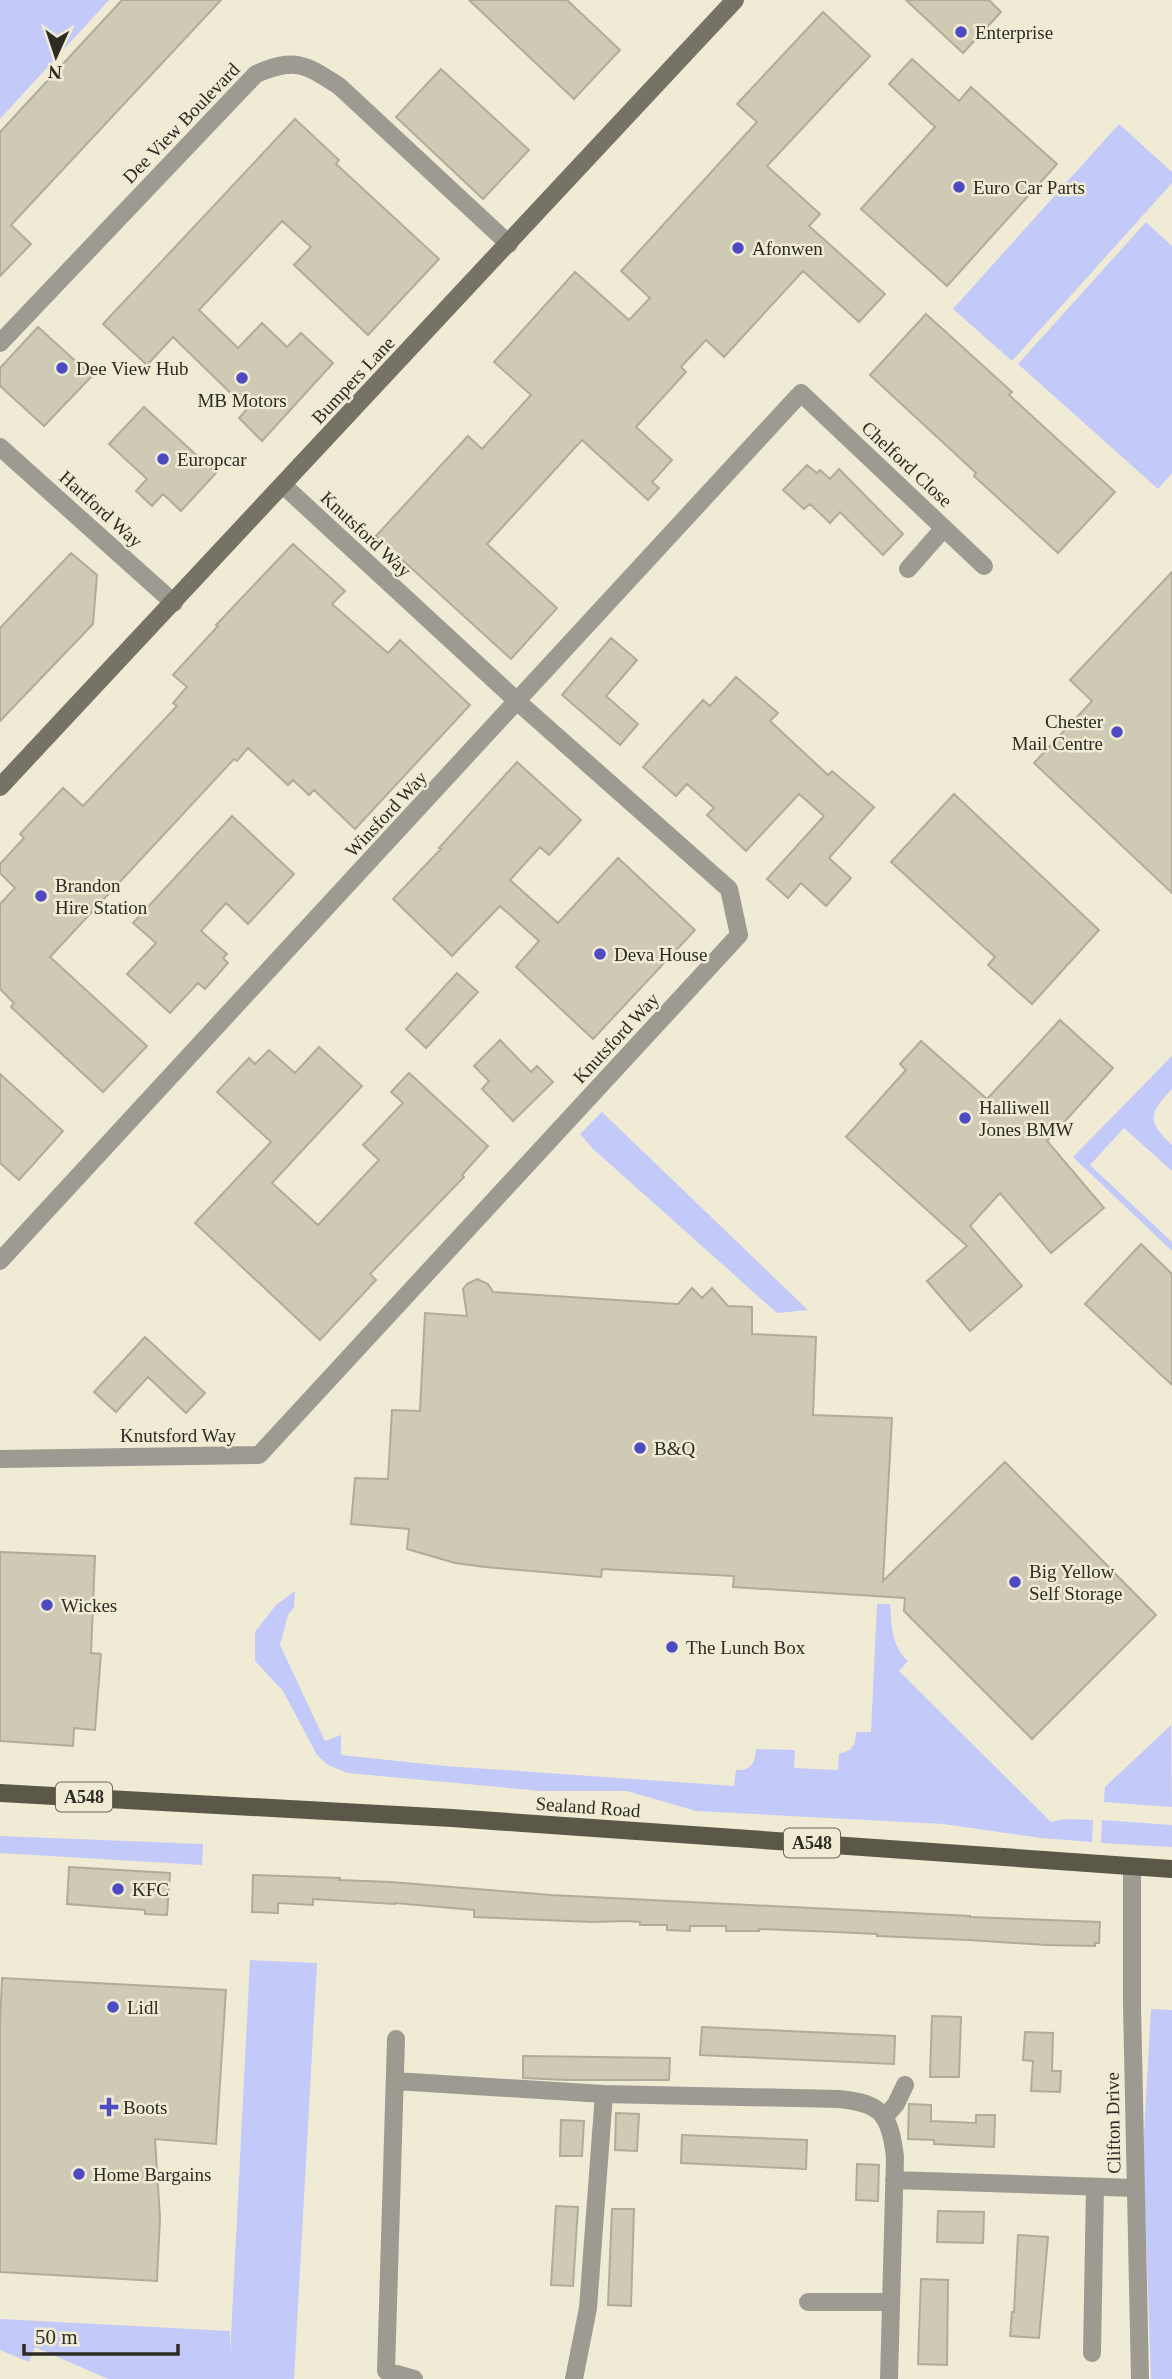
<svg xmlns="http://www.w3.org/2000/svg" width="1172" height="2379" font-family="Georgia,serif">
<rect width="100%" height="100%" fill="#f0ebd5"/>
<path fill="#c3caf9" d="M 0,0 L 109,0 L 0,119 Z
M 1119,124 L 1172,172 L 1172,183 L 1012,361 L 953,309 Z
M 1146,222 L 1172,246 L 1172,473 L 1158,489 L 1018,364 Z
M 1172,1056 L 1172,1089 C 1149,1114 1146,1120 1172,1145 L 1172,1171 L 1124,1128 L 1090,1165 L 1172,1242 L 1172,1251 L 1073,1157 Z
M 602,1112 L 808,1310 L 777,1313 L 593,1149 L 580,1134 Z
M 295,1591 L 294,1607 L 288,1615 L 280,1645 L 325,1741 L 341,1735 L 341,1755 L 445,1766 L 734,1786 L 736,1770 C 751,1771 755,1763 756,1749 L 795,1750 L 794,1768 L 838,1770 L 839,1754 L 850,1750 L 855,1742 L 856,1732 L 871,1732 L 877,1604 L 890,1604 C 892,1627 891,1645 908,1661 L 899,1671 L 1051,1822 L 1066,1819 L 1093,1820 L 1092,1842 L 1041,1838 L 943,1824 L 696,1811 L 627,1791 L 541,1791 L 348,1773 L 328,1765 L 317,1755 L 283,1691 L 255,1661 L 255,1632 L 276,1605 Z
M 1171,1725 L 1172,1807 L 1104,1802 L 1105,1787 Z
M 1102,1820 L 1172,1825 L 1172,1847 L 1101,1843 Z
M 0,1836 L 203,1844 L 202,1865 L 0,1853 Z
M 250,1960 L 317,1963 L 294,2379 L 108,2379 L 35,2347 L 29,2362 L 0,2350 L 0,2319 L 230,2331 L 230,2356 Z
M 1151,2009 L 1172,2010 L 1172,2379 L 1151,2379 L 1143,2152 Z"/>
<path fill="#cfcab4" stroke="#b1ac97" stroke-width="2" d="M 122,0 L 221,0 L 11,225 L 31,244 L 0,276 L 0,132 Z
M 469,0 L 567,0 L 620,50 L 574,99 Z
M 906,0 L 989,0 L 1001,12 L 963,53 Z
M 823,12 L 870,56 L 767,166 L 820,214 L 809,226 L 885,294 L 859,322 L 803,271 L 724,357 L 706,340 L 681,367 L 686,372 L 636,427 L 672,460 L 652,482 L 659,488 L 648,500 L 582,440 L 487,544 L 557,608 L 511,659 L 376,536 L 468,436 L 482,449 L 531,395 L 494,362 L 575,272 L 629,320 L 650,298 L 621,271 L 757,122 L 737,104 Z
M 912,59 L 959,101 L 971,87 L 1057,164 L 947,286 L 861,209 L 935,127 L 889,84 Z
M 441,69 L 529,150 L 483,199 L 396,117 Z
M 295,119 L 339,160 L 336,164 L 439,259 L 368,335 L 294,265 L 311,247 L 282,221 L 199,310 L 238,348 L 262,323 L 287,347 L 301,333 L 333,363 L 262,441 L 239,418 L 247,409 L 173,337 L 147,365 L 103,324 Z
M 926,314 L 1012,392 L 1009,395 L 1115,492 L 1058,553 L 974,476 L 976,473 L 870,375 Z
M 38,327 L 92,376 L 44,426 L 0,386 L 0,368 Z
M 144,407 L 216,473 L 181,511 L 163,494 L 152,506 L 136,491 L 147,479 L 109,444 Z
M 807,465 L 817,473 L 820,470 L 830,479 L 839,469 L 903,534 L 883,555 L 840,512 L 830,523 L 810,504 L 804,509 L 783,490 Z
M 293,544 L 345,591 L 332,604 L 388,653 L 400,640 L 470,705 L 355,829 L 314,790 L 309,795 L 293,780 L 288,785 L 248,748 L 237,761 L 234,759 L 50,957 L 147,1046 L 103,1092 L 11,1007 L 14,1003 L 0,989 L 0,904 L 15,888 L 0,873 L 0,864 L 24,838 L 20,834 L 63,788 L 83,806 L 177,706 L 173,703 L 187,687 L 173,675 L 218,626 L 216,625 Z
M 71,553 L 97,575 L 93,624 L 0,721 L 0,628 Z
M 1172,572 L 1172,893 L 1034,763 L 1092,701 L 1070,680 Z
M 611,638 L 637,660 L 606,696 L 638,724 L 620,745 L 562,695 Z
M 736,677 L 778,713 L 770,721 L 828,775 L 832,771 L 874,807 L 829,858 L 851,878 L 826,906 L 801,883 L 788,898 L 767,879 L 824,816 L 799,794 L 746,851 L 707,815 L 714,808 L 687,784 L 676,796 L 643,767 L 703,700 L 710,706 Z
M 517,762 L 581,820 L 549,855 L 540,847 L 510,880 L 558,923 L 618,858 L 695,930 L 593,1039 L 516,967 L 539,941 L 500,906 L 452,956 L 393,899 L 441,849 L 439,848 Z
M 954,794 L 1099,930 L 1032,1004 L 988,965 L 995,957 L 891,862 Z
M 232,816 L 294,874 L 248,924 L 226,903 L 201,931 L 227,954 L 223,958 L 228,963 L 205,989 L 198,983 L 170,1013 L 127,974 L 156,943 L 133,923 Z
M 457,973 L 478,992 L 426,1048 L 406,1029 Z
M 1060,1020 L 1113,1068 L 1047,1141 L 1104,1208 L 1051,1253 L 1000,1193 L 970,1226 L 1022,1286 L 970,1331 L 927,1281 L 967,1246 L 846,1137 L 906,1070 L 900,1064 L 921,1041 L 987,1099 Z
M 500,1040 L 531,1072 L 537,1066 L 553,1082 L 513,1121 L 482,1089 L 489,1081 L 474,1066 Z
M 319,1047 L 362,1086 L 272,1183 L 318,1225 L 379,1160 L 363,1145 L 403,1103 L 391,1092 L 409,1073 L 488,1146 L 462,1175 L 464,1177 L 370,1274 L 376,1280 L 320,1340 L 195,1223 L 271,1142 L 217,1092 L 249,1058 L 255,1064 L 269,1050 L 295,1073 Z
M 0,1074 L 63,1131 L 19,1180 L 0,1163 Z
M 1141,1244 L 1172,1274 L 1172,1385 L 1085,1304 Z
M 477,1279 L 488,1284 L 493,1292 L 678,1304 L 692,1288 L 702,1298 L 712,1288 L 728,1306 L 752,1307 L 752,1334 L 816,1337 L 813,1415 L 892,1418 L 883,1581 L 1005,1462 L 1156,1615 L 1032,1739 L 904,1611 L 905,1598 L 733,1587 L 734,1576 L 602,1569 L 601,1577 L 485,1567 L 455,1563 L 407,1549 L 409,1529 L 351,1524 L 355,1478 L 388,1479 L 392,1410 L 420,1411 L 425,1313 L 467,1316 L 463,1289 L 467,1284 Z
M 145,1337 L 205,1393 L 186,1413 L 148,1377 L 116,1412 L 94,1392 Z
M 0,1552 L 95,1556 L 91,1653 L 101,1654 L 95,1730 L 74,1728 L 73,1746 L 0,1741 Z
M 69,1867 L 170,1873 L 167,1915 L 145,1914 L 145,1910 L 67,1904 Z
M 253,1875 L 340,1878 L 339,1880 L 391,1882 L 551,1895 L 970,1916 L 970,1917 L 1100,1922 L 1099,1943 L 1095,1943 L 1095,1946 L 1046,1945 L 969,1940 L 877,1936 L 877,1934 L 835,1932 L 759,1929 L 759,1931 L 726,1931 L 726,1926 L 690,1926 L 690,1931 L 667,1930 L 667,1925 L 640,1925 L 640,1922 L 626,1921 L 592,1922 L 474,1917 L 474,1910 L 395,1903 L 395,1904 L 313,1899 L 313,1905 L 278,1903 L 278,1913 L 252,1912 Z
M 2,1978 L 226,1990 L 216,2144 L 155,2139 L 160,2218 L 157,2281 L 0,2272 L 0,2024 Z
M 932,2016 L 961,2017 L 959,2077 L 930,2077 Z
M 702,2027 L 895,2036 L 894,2064 L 700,2055 Z
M 1025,2032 L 1053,2033 L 1052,2071 L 1061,2071 L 1060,2092 L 1031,2091 L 1033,2061 L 1023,2060 Z
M 523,2056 L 670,2058 L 669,2080 L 566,2080 L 523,2078 Z
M 909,2104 L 931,2105 L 931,2121 L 976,2123 L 976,2115 L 995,2115 L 994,2147 L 934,2144 L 934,2140 L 908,2139 Z
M 616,2113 L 639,2114 L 637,2151 L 615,2150 Z
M 561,2120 L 584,2121 L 582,2156 L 560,2156 Z
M 682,2135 L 807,2140 L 806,2169 L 681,2163 Z
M 857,2164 L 879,2165 L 878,2201 L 856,2200 Z
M 556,2206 L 578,2207 L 573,2286 L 551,2285 Z
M 612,2209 L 634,2209 L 631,2306 L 608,2305 Z
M 938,2211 L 984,2212 L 983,2243 L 937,2242 Z
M 1018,2235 L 1048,2237 L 1039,2338 L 1010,2336 L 1012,2312 L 1014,2312 Z
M 921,2279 L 948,2280 L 947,2365 L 918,2364 Z"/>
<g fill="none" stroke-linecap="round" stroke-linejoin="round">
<path stroke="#9c9a91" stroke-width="18" d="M 0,343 L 256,74 C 295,57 305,64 339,86 L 509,244
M 0,447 L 174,603
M 908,569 L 944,528
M 0,1261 L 801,393 L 984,566
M 0,1459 L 259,1455 L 739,935 L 729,889 L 518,702 L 283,485
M 1132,1867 L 1132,2005 L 1140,2379
M 396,2039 L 386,2371 L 414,2379
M 395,2081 L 604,2094 L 839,2099 C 882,2103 890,2115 895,2157 L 889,2379
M 884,2118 L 896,2104 L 905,2085
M 894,2180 L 1135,2188
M 808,2302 L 891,2302
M 1092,2353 L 1095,2187
M 574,2379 L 588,2308 L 604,2094"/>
<path stroke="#767366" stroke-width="18" d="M 0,787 L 735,0"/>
<path stroke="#5c5848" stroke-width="18" d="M 0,1793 L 452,1818 L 1172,1869"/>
</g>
<g fill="#4e4bc2" stroke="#f0ebd5" stroke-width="2.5">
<circle cx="961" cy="32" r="7"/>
<circle cx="959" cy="187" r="7"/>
<circle cx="738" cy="248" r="7"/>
<circle cx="62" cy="368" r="7"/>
<circle cx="242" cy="378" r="7"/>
<circle cx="163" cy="459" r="7"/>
<circle cx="1117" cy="732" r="7"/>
<circle cx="41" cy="896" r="7"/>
<circle cx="600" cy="954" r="7"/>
<circle cx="965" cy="1118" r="7"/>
<circle cx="640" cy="1448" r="7"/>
<circle cx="1015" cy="1582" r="7"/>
<circle cx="47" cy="1605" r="7"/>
<circle cx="672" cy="1647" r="7"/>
<circle cx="118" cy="1889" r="7"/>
<circle cx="113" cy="2007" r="7"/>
<path d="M105.5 2096.5h7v7h7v7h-7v7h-7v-7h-7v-7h7z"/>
<circle cx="79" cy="2174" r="7"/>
</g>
<g text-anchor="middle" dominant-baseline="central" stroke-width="5" stroke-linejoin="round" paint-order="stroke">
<g fill="#f0ebd5" stroke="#686558" stroke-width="2">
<rect x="56" y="1782.5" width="56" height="29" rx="5"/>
<rect x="784" y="1828.5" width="56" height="29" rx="5"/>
</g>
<g font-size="18" font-weight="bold" fill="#2d2b23">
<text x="84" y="1797">A548</text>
<text x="812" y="1843">A548</text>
</g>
<g font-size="19" fill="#2d2b23" stroke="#f0ebd5" text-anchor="start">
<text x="975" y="32">Enterprise</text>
<text x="973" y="187">Euro Car Parts</text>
<text x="752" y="248">Afonwen</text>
<text x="76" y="368">Dee View Hub</text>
<text x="242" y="400" text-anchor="middle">MB Motors</text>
<text x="177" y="459">Europcar</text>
<text x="1103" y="721" text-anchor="end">Chester<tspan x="1103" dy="22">Mail Centre</tspan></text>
<text x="55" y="885">Brandon<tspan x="55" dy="22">Hire Station</tspan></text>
<text x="614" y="954">Deva House</text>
<text x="979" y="1107">Halliwell<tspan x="979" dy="22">Jones BMW</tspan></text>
<text x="654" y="1448">B&amp;Q</text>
<text x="1029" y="1571">Big Yellow<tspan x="1029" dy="22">Self Storage</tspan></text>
<text x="61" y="1605">Wickes</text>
<text x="686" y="1647">The Lunch Box</text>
<text x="132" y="1889">KFC</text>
<text x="127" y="2007">Lidl</text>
<text x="123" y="2107">Boots</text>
<text x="93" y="2174">Home Bargains</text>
</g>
<g font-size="19" fill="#2d2b23" stroke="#f0ebd5">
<text transform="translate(181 123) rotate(-46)">Dee View Boulevard</text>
<text transform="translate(353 380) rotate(-47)">Bumpers Lane</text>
<text transform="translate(907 464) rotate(43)">Chelford Close</text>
<text transform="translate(101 509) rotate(42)">Hartford Way</text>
<text transform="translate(366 534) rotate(43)">Knutsford Way</text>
<text transform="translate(386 814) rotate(-47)">Winsford Way</text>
<text transform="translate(616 1038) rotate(-47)">Knutsford Way</text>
<text x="178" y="1435">Knutsford Way</text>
<text transform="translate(588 1807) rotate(4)">Sealand Road</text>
<text transform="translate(1113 2123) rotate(-91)">Clifton Drive</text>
</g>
</g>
<g transform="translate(56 56) rotate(183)" stroke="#f0ebd5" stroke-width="5" paint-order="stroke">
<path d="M0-5L12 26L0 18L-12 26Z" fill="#2d2b23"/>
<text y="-10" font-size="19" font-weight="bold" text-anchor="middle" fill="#2d2b23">N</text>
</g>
<path d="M24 2344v10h154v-10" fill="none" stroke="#2d2b23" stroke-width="3.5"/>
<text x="35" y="2344" font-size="21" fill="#2d2b23" stroke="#f0ebd5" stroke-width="5" paint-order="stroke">50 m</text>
</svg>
